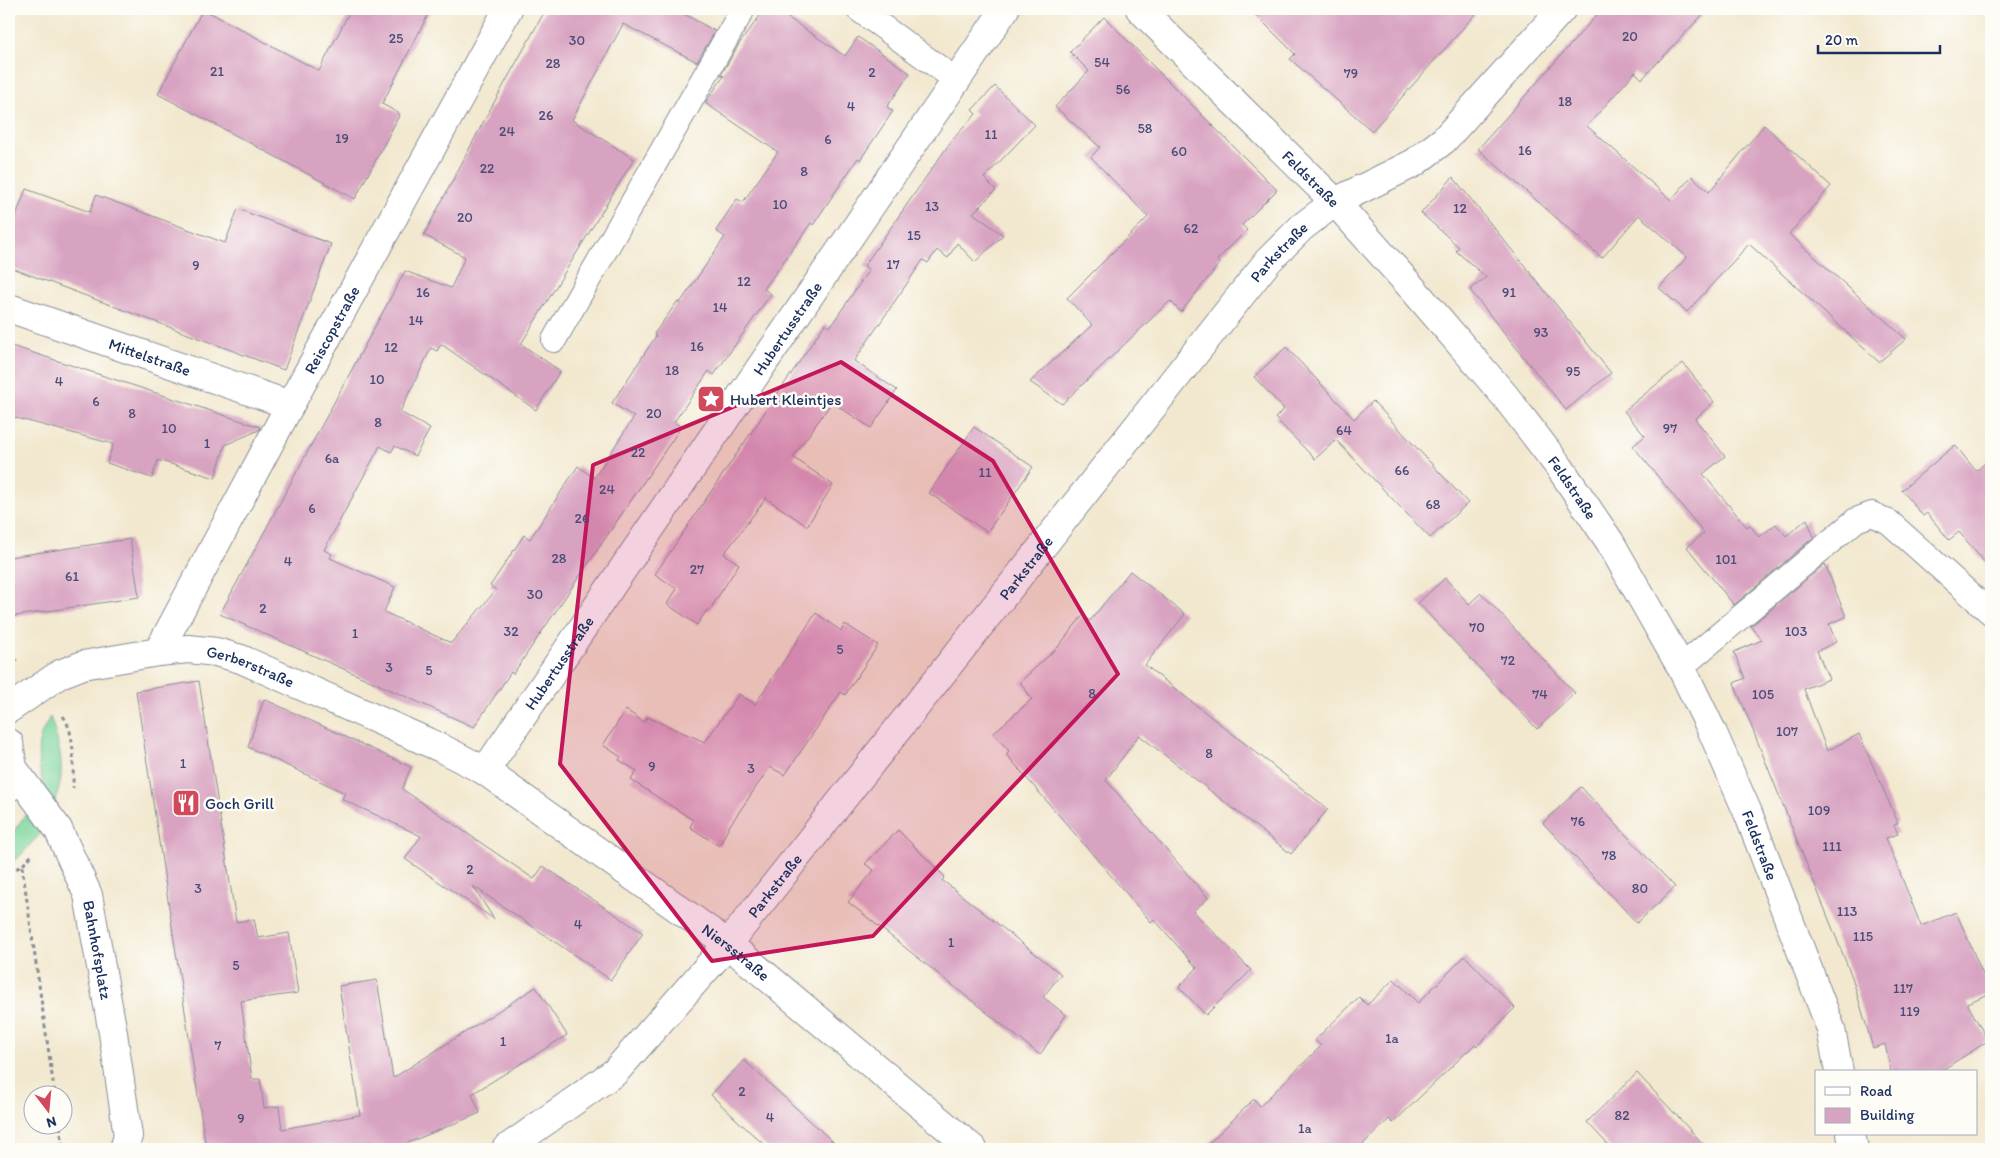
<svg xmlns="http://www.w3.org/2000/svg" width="2000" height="1158" font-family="Itim,sans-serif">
<rect width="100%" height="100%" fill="#fdfcf7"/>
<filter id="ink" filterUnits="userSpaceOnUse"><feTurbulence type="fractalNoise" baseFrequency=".02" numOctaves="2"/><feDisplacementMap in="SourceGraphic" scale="10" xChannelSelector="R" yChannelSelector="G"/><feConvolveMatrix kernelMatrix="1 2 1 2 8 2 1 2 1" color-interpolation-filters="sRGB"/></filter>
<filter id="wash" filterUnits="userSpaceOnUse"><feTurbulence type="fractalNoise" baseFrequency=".0096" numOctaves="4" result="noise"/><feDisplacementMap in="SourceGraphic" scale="20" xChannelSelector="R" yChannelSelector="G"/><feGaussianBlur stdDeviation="1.12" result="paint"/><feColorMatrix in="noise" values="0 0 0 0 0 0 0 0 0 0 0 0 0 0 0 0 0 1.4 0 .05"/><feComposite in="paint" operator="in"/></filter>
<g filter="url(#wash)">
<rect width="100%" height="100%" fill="#f2e8cf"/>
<path fill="#7cd59b" stroke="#4c827c" d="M 50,717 C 61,748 67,775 53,806 C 43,788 36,764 39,743 C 40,734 46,725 50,717 Z
M 26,814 L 40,834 L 19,857 L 9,864 L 9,838 Z"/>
<g id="blocks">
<path fill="#d8a3c1" d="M 203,9 L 319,71 L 351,9 L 431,9 L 382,104 L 400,114 L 355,199 L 158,94 Z
M 546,9 L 675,9 L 715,31 L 697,62 L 623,24 L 572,120 L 634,159 L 521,344 L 560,371 L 536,410 L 441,344 L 437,351 L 431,348 L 400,412 L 430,429 L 415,456 L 395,446 L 391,452 L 380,446 L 324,550 L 332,554 L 330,558 L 395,587 L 384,612 L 451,643 L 496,590 L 490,586 L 524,535 L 530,539 L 578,466 L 594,478 L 634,417 L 612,403 L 656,336 L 654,334 L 677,302 L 680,303 L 725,237 L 716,231 L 726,215 L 737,199 L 743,202 L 778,152 L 705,103 L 724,76 L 721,75 L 739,44 L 765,9 L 775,9 L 845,56 L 858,37 L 910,73 L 887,107 L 893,111 L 860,160 L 858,158 L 813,225 L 811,223 L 764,289 L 771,294 L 714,375 L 709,371 L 674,422 L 681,427 L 513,674 L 511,672 L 474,727 L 220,614 L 405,271 L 451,288 L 465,257 L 424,235 L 486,117 Z
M 1250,9 L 1480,9 L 1372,131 L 1290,59 L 1295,54 Z
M 1602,9 L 1708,9 L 1642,79 L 1635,72 L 1587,126 L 1671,200 L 1692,176 L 1709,192 L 1764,125 L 1831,186 L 1789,234 L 1906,339 L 1879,362 L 1749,244 L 1687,312 L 1659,288 L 1687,257 L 1639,215 L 1602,258 L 1478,149 Z
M 1104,17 L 1277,190 L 1242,225 L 1247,230 L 1217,260 L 1220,263 L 1181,312 L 1170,301 L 1062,404 L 1030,382 L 1092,325 L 1067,298 L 1148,217 L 1091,157 L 1100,147 L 1055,107 L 1089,71 L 1070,52 Z
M 995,86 L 1035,125 L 984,178 L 996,190 L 973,213 L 1003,235 L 975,262 L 957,243 L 948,258 L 937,250 L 928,263 L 923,260 L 854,361 L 897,390 L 871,428 L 832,402 L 793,457 L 833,485 L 807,526 L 766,498 L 724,554 L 739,564 L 709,611 L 707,610 L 697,625 L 667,604 L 677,589 L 655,574 L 825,324 L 830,327 L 869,270 L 864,266 L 952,140 L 976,114 L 972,110 Z
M 1453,177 L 1611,373 L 1566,410 L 1470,290 L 1486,277 L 1456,251 L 1459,247 L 1421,213 Z
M 26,189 L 90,212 L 96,195 L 225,243 L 238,209 L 331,244 L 284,370 L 9,267 L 9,234 Z
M 9,345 L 196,406 L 260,427 L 259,430 L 225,445 L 215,478 L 158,460 L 152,478 L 107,463 L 113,444 L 9,416 Z
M 1286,347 L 1354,419 L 1373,401 L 1468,503 L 1430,538 L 1336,440 L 1315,459 L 1275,418 L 1284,409 L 1254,377 Z
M 1683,363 L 1714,402 L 1695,419 L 1725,456 L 1703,474 L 1747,527 L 1750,525 L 1759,537 L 1776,524 L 1786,536 L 1807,519 L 1814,537 L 1734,605 L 1687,547 L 1704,533 L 1633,446 L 1645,436 L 1624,411 Z
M 974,427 L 1033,467 L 987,532 L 929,493 Z
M 1955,445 L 1976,471 L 1991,458 L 1991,570 L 1959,532 L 1949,540 L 1927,513 L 1923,516 L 1902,490 Z
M 130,539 L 139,597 L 9,617 L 9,557 Z
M 1825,564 L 1846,617 L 1829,624 L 1836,642 L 1817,651 L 1829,679 L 1804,689 L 1827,751 L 1859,734 L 1898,823 L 1894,825 L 1898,834 L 1886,838 L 1921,926 L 1956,912 L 1991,993 L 1967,1003 L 1988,1041 L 1939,1072 L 1891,1072 L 1885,1044 L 1873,1048 L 1852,977 L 1734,683 L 1745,678 L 1734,652 L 1762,640 L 1751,626 Z
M 1130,571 L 1185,614 L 1145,665 L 1328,809 L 1291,854 L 1139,735 L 1106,780 L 1208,898 L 1193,911 L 1251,970 L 1206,1015 L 1179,987 L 1197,968 L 1154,919 L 1151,922 L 1006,754 L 1009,751 L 993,733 L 1032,699 L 1020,682 L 1058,647 L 1083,615 L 1090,621 Z
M 1445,578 L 1469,604 L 1481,593 L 1575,693 L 1537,729 L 1418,603 Z
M 816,613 L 841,631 L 845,624 L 878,645 L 845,695 L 841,692 L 785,775 L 770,767 L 730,825 L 719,846 L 690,827 L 693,820 L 631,780 L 637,771 L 619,760 L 621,757 L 603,745 L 626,710 L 644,722 L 647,717 L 705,742 L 739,694 L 755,704 Z
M 199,681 L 236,922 L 254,919 L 258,938 L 289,933 L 298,993 L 241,1001 L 252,1079 L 260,1079 L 264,1108 L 279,1106 L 282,1129 L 360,1115 L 339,986 L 377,980 L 393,1078 L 536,987 L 567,1035 L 472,1094 L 480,1113 L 393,1149 L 206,1149 L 136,691 Z
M 264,699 L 411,767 L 402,789 L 534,879 L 543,866 L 643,933 L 611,980 L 473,886 L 494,919 L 405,859 L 421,836 L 342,799 L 345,793 L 248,747 Z
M 1581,787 L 1675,887 L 1637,923 L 1543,823 Z
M 898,830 L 945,877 L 942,880 L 1061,974 L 1043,997 L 1066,1015 L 1040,1055 L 848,902 L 874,870 L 865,864 Z
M 1465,956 L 1515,1008 L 1477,1046 L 1475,1044 L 1393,1123 L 1389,1119 L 1358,1149 L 1203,1149 L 1254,1099 L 1260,1106 L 1321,1046 L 1315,1040 L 1359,997 L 1367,1005 L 1394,979 L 1418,1003 Z
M 744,1060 L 773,1087 L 841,1149 L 769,1149 L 739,1122 L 711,1095 Z
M 1637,1073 L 1664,1102 L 1708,1149 L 1612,1149 L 1587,1122 Z"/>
</g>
</g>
<g filter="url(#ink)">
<use href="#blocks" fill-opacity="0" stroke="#868c96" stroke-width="1"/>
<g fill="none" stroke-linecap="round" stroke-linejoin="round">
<defs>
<path id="service" d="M 858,9 L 956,80
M 554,340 L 743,9
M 1681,667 L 1856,520 L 1872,514 L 1889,522 L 1991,613"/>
<g id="minor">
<path id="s1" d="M 1140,9 L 1335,202 L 1413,289 L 1505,396 L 1560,468 L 1610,542 L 1681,667 L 1712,731 L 1748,813 L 1831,1029 L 1839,1072"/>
<path id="s2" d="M 9,308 L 290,405"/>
<path id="s3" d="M 158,652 L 290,405 L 508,9"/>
<path id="s4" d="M 9,709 L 60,674 L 83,665 L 158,652 L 189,649 L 216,652 L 241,659 L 441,748 L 485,771 L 728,944 L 973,1149"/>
<path id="s5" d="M 13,768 L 58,829 L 88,895 L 113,1033 L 128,1136 L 124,1149"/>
<path id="s6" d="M 485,771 L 1005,9"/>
<path d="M 1851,1134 L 1854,1149"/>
<path id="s7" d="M 506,1149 L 615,1072 L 728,944 L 1268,261 L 1302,227 L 1335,202 L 1414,163 L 1444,140 L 1562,9"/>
</g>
<path id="tertiary" d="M 9,743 L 13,768 L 9,787"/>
</defs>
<use href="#service" stroke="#868c96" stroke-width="26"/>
<use href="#minor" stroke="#868c96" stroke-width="30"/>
<use href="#tertiary" stroke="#868c96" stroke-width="30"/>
<path stroke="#868c96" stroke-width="3" stroke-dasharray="4 4" stroke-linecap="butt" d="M 9,653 L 17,661
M 63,716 C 76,735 73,765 73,788
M 22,866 L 55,1096
M 9,872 L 22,866 L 32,855
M 60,1126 L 63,1149"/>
<use href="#service" stroke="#fff" stroke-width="24"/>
<use href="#minor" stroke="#fff" stroke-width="28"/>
<use href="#tertiary" stroke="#fff" stroke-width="28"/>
</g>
</g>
<path fill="#c2185b" fill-opacity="0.2" stroke="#c2185b" stroke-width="4" stroke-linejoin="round" d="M 841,362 L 993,461 L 1118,674 L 873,936 L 712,961 L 560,764 L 593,465 Z"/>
<defs>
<symbol id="sight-square" viewBox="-11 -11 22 22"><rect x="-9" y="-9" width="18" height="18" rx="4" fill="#d1495b" stroke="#fdfcf7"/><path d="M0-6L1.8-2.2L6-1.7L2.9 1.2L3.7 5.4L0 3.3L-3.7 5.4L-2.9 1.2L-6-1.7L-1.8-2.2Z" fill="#fff"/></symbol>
<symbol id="restaurant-square" viewBox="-11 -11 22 22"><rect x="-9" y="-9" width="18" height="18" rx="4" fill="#d1495b" stroke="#fdfcf7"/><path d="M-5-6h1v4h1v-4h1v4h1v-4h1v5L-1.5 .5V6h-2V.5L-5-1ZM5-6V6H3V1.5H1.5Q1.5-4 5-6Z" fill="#fff"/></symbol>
</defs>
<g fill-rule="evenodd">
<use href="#sight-square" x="695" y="383" width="32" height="32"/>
<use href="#restaurant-square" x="170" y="787" width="32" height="32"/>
</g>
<g text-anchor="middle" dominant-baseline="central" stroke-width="5" stroke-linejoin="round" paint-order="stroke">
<g font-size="14" fill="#4a4c77">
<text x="1630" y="36">20</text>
<text x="396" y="38">25</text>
<text x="577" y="40">30</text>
<text x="1102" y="62">54</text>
<text x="553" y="63">28</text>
<text x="217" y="71">21</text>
<text x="872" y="72">2</text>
<text x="1351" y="73">79</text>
<text x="1123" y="89">56</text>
<text x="1565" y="101">18</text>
<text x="851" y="106">4</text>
<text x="546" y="115">26</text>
<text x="1145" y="128">58</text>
<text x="507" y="131">24</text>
<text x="991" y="134">11</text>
<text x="342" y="138">19</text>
<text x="828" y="139">6</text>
<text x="1525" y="150">16</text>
<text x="1179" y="151">60</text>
<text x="487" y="168">22</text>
<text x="804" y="171">8</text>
<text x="780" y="204">10</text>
<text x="932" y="206">13</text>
<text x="1460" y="208">12</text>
<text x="465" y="217">20</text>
<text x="1191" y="228">62</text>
<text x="914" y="235">15</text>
<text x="893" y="264">17</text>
<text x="196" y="265">9</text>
<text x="744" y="281">12</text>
<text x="423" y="292">16</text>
<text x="1509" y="292">91</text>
<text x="720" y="307">14</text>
<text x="416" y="320">14</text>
<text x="1541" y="332">93</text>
<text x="697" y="346">16</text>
<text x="391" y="347">12</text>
<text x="672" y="370">18</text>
<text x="1573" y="371">95</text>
<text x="377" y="379">10</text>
<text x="59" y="381">4</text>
<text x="96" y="401">6</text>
<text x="132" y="413">8</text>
<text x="654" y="413">20</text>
<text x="378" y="422">8</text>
<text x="169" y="428">10</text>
<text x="1670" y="428">97</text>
<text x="1344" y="430">64</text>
<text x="207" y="443">1</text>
<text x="638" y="452">22</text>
<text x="332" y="458">6a</text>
<text x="1402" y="470">66</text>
<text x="985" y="472">11</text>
<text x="607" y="489">24</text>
<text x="1433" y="504">68</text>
<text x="312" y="508">6</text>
<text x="582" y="518">26</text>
<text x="559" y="558">28</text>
<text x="1726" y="559">101</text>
<text x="288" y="561">4</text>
<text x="697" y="569">27</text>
<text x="72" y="576">61</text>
<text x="535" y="594">30</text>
<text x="263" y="608">2</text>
<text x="1477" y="627">70</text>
<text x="511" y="631">32</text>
<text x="1796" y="631">103</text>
<text x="355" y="633">1</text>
<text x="840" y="649">5</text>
<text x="1508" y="660">72</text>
<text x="389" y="667">3</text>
<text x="429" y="670">5</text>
<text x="1092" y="693">8</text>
<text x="1540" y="694">74</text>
<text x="1763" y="694">105</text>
<text x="1787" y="731">107</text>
<text x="1209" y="753">8</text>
<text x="183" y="763">1</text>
<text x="652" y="766">9</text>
<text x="751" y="768">3</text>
<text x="1819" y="810">109</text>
<text x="1578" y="821">76</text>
<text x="1832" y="846">111</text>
<text x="1609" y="855">78</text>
<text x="470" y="869">2</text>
<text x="198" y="888">3</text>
<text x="1640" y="888">80</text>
<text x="1847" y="911">113</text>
<text x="578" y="924">4</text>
<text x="1863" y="936">115</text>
<text x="951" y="942">1</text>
<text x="236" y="965">5</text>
<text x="1903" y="988">117</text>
<text x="1910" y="1011">119</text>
<text x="1392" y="1038">1a</text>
<text x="503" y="1041">1</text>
<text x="218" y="1045">7</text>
<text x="742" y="1091">2</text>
<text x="1622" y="1115">82</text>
<text x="770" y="1117">4</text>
<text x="241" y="1118">9</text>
<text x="1305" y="1128">1a</text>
</g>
<g font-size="16" fill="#1b2f5e" stroke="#fdfcf7">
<text stroke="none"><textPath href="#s1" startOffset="241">Feldstraße</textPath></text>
<text stroke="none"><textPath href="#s7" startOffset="1189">Parkstraße</textPath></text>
<text stroke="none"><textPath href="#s6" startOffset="536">Hubertusstraße</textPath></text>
<text stroke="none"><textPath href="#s3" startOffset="366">Reiscopstraße</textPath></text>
<text stroke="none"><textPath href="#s2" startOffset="149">Mittelstraße</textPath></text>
<text stroke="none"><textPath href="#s1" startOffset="646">Feldstraße</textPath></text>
<text stroke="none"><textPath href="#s7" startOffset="784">Parkstraße</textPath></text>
<text stroke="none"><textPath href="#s6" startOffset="131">Hubertusstraße</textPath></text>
<text stroke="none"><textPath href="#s4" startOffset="258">Gerberstraße</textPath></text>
<text stroke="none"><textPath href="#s1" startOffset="1051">Feldstraße</textPath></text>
<text stroke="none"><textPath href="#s7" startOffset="379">Parkstraße</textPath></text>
<text stroke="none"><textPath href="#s5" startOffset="204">Bahnhofsplatz</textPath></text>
<text stroke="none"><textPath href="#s4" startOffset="825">Niersstraße</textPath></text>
</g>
<g font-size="16" fill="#1b2f5e" stroke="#fdfcf7" text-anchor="start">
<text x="730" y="399">Hubert Kleintjes</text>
<text x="205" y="803">Goch Grill</text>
</g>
</g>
<rect width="2000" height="1158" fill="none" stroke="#fdfcf7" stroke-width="30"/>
<rect x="1815" y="1070" width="162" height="65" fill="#fdfcf7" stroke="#a3aaba"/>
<rect x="1825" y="1087" width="25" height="8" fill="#ffffff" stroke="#a3aaba"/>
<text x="1860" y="1096" font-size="15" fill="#1b2f5e">Road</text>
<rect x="1825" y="1108" width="25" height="15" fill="#d8a3c1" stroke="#a3aaba"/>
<text x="1860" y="1120" font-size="15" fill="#1b2f5e">Building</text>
<g transform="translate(48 1110) rotate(164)"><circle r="24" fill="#fdfcf7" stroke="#a3aaba"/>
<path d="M0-4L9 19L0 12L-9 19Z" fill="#d1495b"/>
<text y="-8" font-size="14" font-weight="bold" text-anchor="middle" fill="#1b2f5e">N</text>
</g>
<path d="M1818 45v8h122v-8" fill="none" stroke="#1b2f5e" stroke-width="2.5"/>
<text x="1825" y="45" font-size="15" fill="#1b2f5e" stroke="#fdfcf7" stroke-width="4" paint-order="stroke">20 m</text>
</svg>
